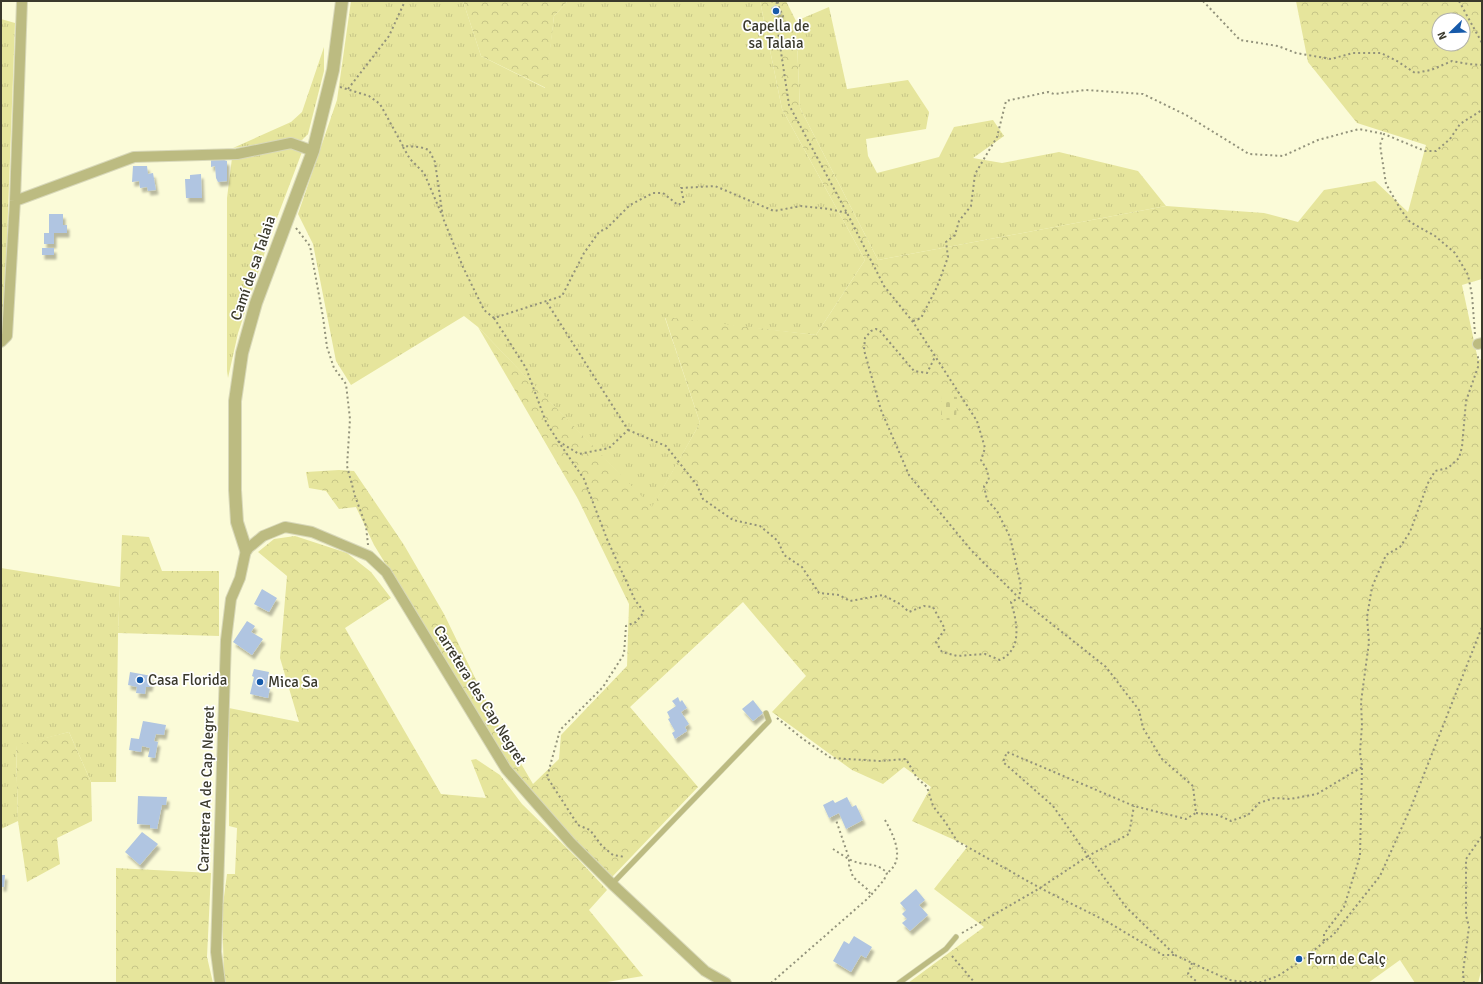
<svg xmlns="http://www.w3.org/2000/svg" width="1483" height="984" font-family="Signika,sans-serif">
<defs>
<pattern id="grass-tufts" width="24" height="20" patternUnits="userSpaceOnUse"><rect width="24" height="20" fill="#e6e59c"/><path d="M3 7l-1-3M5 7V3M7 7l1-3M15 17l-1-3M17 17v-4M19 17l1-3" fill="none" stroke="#c6c587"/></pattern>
<pattern id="forest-crowns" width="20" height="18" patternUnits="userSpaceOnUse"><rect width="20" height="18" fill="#e6e59c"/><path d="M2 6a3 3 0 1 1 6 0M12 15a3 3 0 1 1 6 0" fill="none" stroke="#c6c587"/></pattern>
<pattern id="cemetery-stones" width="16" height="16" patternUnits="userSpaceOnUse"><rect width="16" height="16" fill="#e6e59c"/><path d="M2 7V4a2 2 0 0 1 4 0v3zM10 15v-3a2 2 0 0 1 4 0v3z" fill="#c6c587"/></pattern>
<filter id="shadow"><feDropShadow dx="2.5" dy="4.5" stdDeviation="1" flood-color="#0004"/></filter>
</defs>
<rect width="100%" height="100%" fill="#fbfbd8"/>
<path fill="url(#grass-tufts)" d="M 351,1 L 463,1 L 481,56 L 545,88 L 554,16 L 568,1 L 760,1 L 782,109 L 865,260 L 816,335 L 665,318 L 700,423 L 652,508 L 478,327 L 464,316 L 351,385 L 336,361 L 313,244 L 298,214 L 337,100 Z
M 829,7 L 847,89 L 908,80 L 929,112 L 926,129 L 866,139 L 868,156 L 877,173 L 939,157 L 954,127 L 993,120 L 1004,136 L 973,158 L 1002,163 L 1059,152 L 1138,171 L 1166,206 L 878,260 L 800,108 L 796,21 Z
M 1,19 L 15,23 L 4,319 L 1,325 Z
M 324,47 L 324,71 L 308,134 L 302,140 L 281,141 L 233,148 L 291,122 L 302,112 Z
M 291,148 L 302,152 L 272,231 L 238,333 L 228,378 L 227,371 L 227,198 L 232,158 Z
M 1,568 L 120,587 L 118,633 L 116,782 L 91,782 L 69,732 L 16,746 L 18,821 L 1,829 Z"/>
<path fill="url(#forest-crowns)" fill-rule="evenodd" d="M 463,1 L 568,1 L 554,16 L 546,88 L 481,56 Z
M 760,1 L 786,1 L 796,21 L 800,108 L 878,260 L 1166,206 L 1264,213 L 1298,222 L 1324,190 L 1375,181 L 1408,212 L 1426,145 L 1357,123 L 1308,62 L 1296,1 L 1482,1 L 1482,279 L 1462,285 L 1478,360 L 1482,359 L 1482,968 L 1478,983 L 1415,983 L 1400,960 L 1368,983 L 908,983 L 984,927 L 934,889 L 968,846 L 912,821 L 931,787 L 904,767 L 883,784 L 852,770 L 772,712 L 806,676 L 743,602 L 630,707 L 698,787 L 612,877 L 556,823 L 511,769 L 374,545 L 356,507 L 339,509 L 326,491 L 309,488 L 306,472 L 339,470 L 354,471 L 404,545 L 444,614 L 497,723 L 533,784 L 559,759 L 561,735 L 627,666 L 629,604 L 578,499 L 478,327 L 652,507 L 700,423 L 665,317 L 816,335 L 865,260 L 782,109 ZM 1439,20 L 1463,20 L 1463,44 L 1439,44 Z
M 122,535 L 149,537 L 162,571 L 219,571 L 219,636 L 118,633 Z
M 295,536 L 347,553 L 371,572 L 391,598 L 345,628 L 441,794 L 486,798 L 471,760 L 476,759 L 500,775 L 522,804 L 578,859 L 607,890 L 589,910 L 643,976 L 601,983 L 226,983 L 224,975 L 222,912 L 227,874 L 235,874 L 237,828 L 229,826 L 229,708 L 299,722 L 280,658 L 287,576 L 258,552 L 274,539 Z
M 69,732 L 91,782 L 92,821 L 57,838 L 60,864 L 27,882 L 18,821 L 16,745 Z
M 116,868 L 211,873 L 207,957 L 213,983 L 116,983 Z"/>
<path fill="url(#cemetery-stones)" d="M 942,396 L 957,397 L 956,420 L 941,419 Z"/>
<path fill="#b0c5e1" filter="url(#shadow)" d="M 776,5 L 781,14 L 776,16 L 771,8 Z
M 219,158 L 227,161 L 227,181 L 218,182 L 216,178 L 215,166 L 211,167 L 211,159 Z
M 133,166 L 147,166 L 148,174 L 153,173 L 156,190 L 148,191 L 147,187 L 140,188 L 139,181 L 132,182 Z
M 201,174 L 202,198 L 186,198 L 185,179 L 190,179 L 190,175 Z
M 49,214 L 63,214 L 63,225 L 67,225 L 67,233 L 54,233 L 54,244 L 44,244 L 44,233 L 49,233 Z
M 42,248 L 54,248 L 54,255 L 42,255 Z
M 262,589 L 277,598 L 269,612 L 254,604 Z
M 247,621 L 255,626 L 251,632 L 263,639 L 252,655 L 233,642 Z
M 254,669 L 269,672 L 266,687 L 270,688 L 268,698 L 250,694 L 254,677 L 252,676 Z
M 130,672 L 152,676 L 150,687 L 146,687 L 145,694 L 136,693 L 137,687 L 128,685 Z
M 678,697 L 680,702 L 682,700 L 687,708 L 681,712 L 689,724 L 685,727 L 687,731 L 675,739 L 672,733 L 675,731 L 668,719 L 670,718 L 667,712 L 676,706 L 672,701 Z
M 753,700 L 763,713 L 753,721 L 742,709 Z
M 143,721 L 166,725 L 164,735 L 156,734 L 154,741 L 158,742 L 155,758 L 148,757 L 150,748 L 142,746 L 141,752 L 129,750 L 131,738 L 139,739 Z
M 138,796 L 167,797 L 166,805 L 162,805 L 157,829 L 150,828 L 150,825 L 137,824 Z
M 847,797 L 852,807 L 856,805 L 863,820 L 846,829 L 839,813 L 829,818 L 823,805 L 833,800 L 835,803 Z
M 142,832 L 158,844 L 140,865 L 125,852 Z
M 1,875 L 5,875 L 4,887 L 1,887 Z
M 916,889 L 925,900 L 919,905 L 928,915 L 910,931 L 902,923 L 907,919 L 902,914 L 906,910 L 900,903 Z
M 854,936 L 872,947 L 866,958 L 861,955 L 851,972 L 833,961 L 844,941 L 849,944 Z"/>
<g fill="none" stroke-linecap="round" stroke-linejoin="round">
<defs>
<path id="service" d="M 612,884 L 769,721 L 766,713
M 899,983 L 946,949 L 956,937"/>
<path id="minor" d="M 15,201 L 134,157 L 237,154 L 291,143 L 313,151
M 1,342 L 7,336 L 15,201 L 22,1
M 1478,344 L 1482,343
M 220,983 L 216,952 L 226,640 L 231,599 L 240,578 L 246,550 L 263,536 L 285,527 L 312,532 L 369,556 L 386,572 L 506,769 L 571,843 L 612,884 L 705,971 L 726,983"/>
<path id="tertiary" d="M 246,550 L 237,522 L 235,490 L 235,401 L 242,353 L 256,303 L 313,151 L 333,70 L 342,1"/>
</defs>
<use href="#service" stroke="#d8d8b9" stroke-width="6"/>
<use href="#minor" stroke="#d8d8b9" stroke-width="12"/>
<use href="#tertiary" stroke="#d8d8b9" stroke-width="14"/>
<path stroke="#92927b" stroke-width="2" stroke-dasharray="2 3" stroke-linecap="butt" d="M 771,1 L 777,3 L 783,16 L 778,32 L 789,105 L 847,213 L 884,286 L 913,322 L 977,421 L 985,448 L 981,460 L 987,470 L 989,480 L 984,486 L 987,500 L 997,511 L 1010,537 L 1021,586 L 1019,598 L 1106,667 L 1139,710 L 1143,728 L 1162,759 L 1193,786 L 1196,813 L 1186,819 L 1134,806 L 1007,752 L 1003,762 L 1053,806 L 1088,856 L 1129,834 L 1134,806
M 1203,1 L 1240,40 L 1278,46 L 1296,53 L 1331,59 L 1353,53 L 1381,53 L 1397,61 L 1415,73 L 1431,70 L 1452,61 L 1468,64 L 1482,65
M 1459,1 L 1482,43
M 777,3 L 782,1
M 340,87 L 369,96 L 380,104 L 403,146 L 420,147 L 429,150 L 435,162 L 443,218 L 463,267 L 484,310 L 494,318 L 562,296 L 584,253 L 599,232 L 607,228 L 630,205 L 653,193 L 663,193 L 678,205 L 684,202 L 681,188 L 715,186 L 774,211 L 801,206 L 829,209 L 847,213
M 348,89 L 389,36 L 405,1
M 403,147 L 410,159 L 424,173 L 442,215
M 296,228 L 310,246 L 323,317 L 327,347 L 334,368 L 346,384 L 350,419 L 347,466 L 355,496 L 366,526 L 368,545
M 494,318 L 526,368 L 546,422 L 558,441 L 579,454 L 609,448 L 628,430 L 546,301
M 913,321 L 921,318 L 937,287 L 948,257 L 946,242 L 955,235 L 959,221 L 971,206 L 975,174 L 997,137 L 1006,101 L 1048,92 L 1054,94 L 1086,90 L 1143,94 L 1186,115 L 1249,154 L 1283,156 L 1318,140 L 1359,129 L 1384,134
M 1475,334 L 1472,295 L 1468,275 L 1455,253 L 1435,236 L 1410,222 L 1401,210 L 1386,184 L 1380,145 L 1384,134 L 1425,151 L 1436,151 L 1450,139 L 1460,124 L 1482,110
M 628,430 L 666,446 L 697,485 L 703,499 L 733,520 L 760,526 L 778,541 L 784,555 L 802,567 L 819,593 L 839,595 L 850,601 L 883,595 L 900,604 L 909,612 L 924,606 L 933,607 L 945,629 L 936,642 L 942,652 L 957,656 L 985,654 L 1000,660 C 1023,649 1017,622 1011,602 L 1019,598 L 971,550 L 909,475 L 881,410 L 864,350 L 865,338 L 871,331 L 876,329 L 880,331 L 914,371 L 927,373 L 935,357
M 558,441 L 584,479 L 607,539 L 621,570 L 635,600 L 644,612 L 636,622 L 626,626 L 624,654 L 603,687 L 560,730 L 547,777 L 578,825 L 590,830 L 602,846 L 613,855 L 625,857
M 777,718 L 803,739 L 831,758 L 880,761 L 906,759 L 917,778 L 927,787 L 933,806 L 946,823 L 957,841 L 1040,888 L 1106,921 L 1163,955 L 1175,955
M 1196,813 L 1218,815 L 1231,821 L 1248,815 L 1259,803 L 1274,798 L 1290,799 L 1317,794 L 1362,767
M 885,820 C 894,836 906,860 887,873
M 833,849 C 841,854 850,861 859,863 C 870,865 879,864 887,873 L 884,880 L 871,895
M 1,864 L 1,865
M 962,933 L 1040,888 L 1088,856 L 1126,907 L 1175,955 L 1229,980 L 1246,982 L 1261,982 L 1278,976 L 1302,960 L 1334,934 L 1380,876 L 1411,807 L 1482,627
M 1324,941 L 1324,934 L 1344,907 L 1360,856 L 1362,767 L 1360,752 L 1362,725 L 1361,702 L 1369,642 L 1367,617 L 1372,587 L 1386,555 L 1400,547 L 1410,532 L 1428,483 L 1435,471 L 1448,468 L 1459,458 L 1462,447 L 1466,401 L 1478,367 L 1478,354
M 952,956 L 975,983
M 1192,963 L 1188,974 L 1196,981 L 1195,983
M 771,983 L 866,900 L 871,895 L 867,889 L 853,877 L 849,865 L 849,858 L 836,820
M 1464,983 L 1463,972 L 1469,927 L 1466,915 L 1466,859 L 1482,836"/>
<use href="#service" stroke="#bcbb81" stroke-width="5"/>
<use href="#minor" stroke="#bcbb81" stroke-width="10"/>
<use href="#tertiary" stroke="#bcbb81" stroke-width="12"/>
</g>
<g fill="#165aaa" stroke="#fff" stroke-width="1.5">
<circle cx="776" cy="11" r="4"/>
<circle cx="140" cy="680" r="4"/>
<circle cx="260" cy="682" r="4"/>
<circle cx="1299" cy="959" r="4"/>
</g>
<g text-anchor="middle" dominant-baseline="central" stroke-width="3.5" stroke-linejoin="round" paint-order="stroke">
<g font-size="15" fill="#3a392c" stroke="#fff" text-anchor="start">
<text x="776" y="26" text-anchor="middle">Capella de<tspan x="776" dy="17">sa Talaia</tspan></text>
<text x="148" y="680">Casa Florida</text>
<text x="268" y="682">Mica Sa</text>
<text x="1307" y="959">Forn de Calç</text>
</g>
<g font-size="15" fill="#3a392c" stroke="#fff">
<text transform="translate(253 268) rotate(-71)">Camí de sa Talaia</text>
<text transform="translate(480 695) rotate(58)">Carretera des Cap Negret</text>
<text transform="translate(206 789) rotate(-88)">Carretera A de Cap Negret</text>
</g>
</g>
<rect width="1483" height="984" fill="none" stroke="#3a392c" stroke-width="4"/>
<g transform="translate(1451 32) rotate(247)"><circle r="19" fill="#ffffff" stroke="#b0b0ab"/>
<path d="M0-3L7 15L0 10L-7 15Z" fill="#165aaa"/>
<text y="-6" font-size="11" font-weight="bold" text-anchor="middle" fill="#3a392c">N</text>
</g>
</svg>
